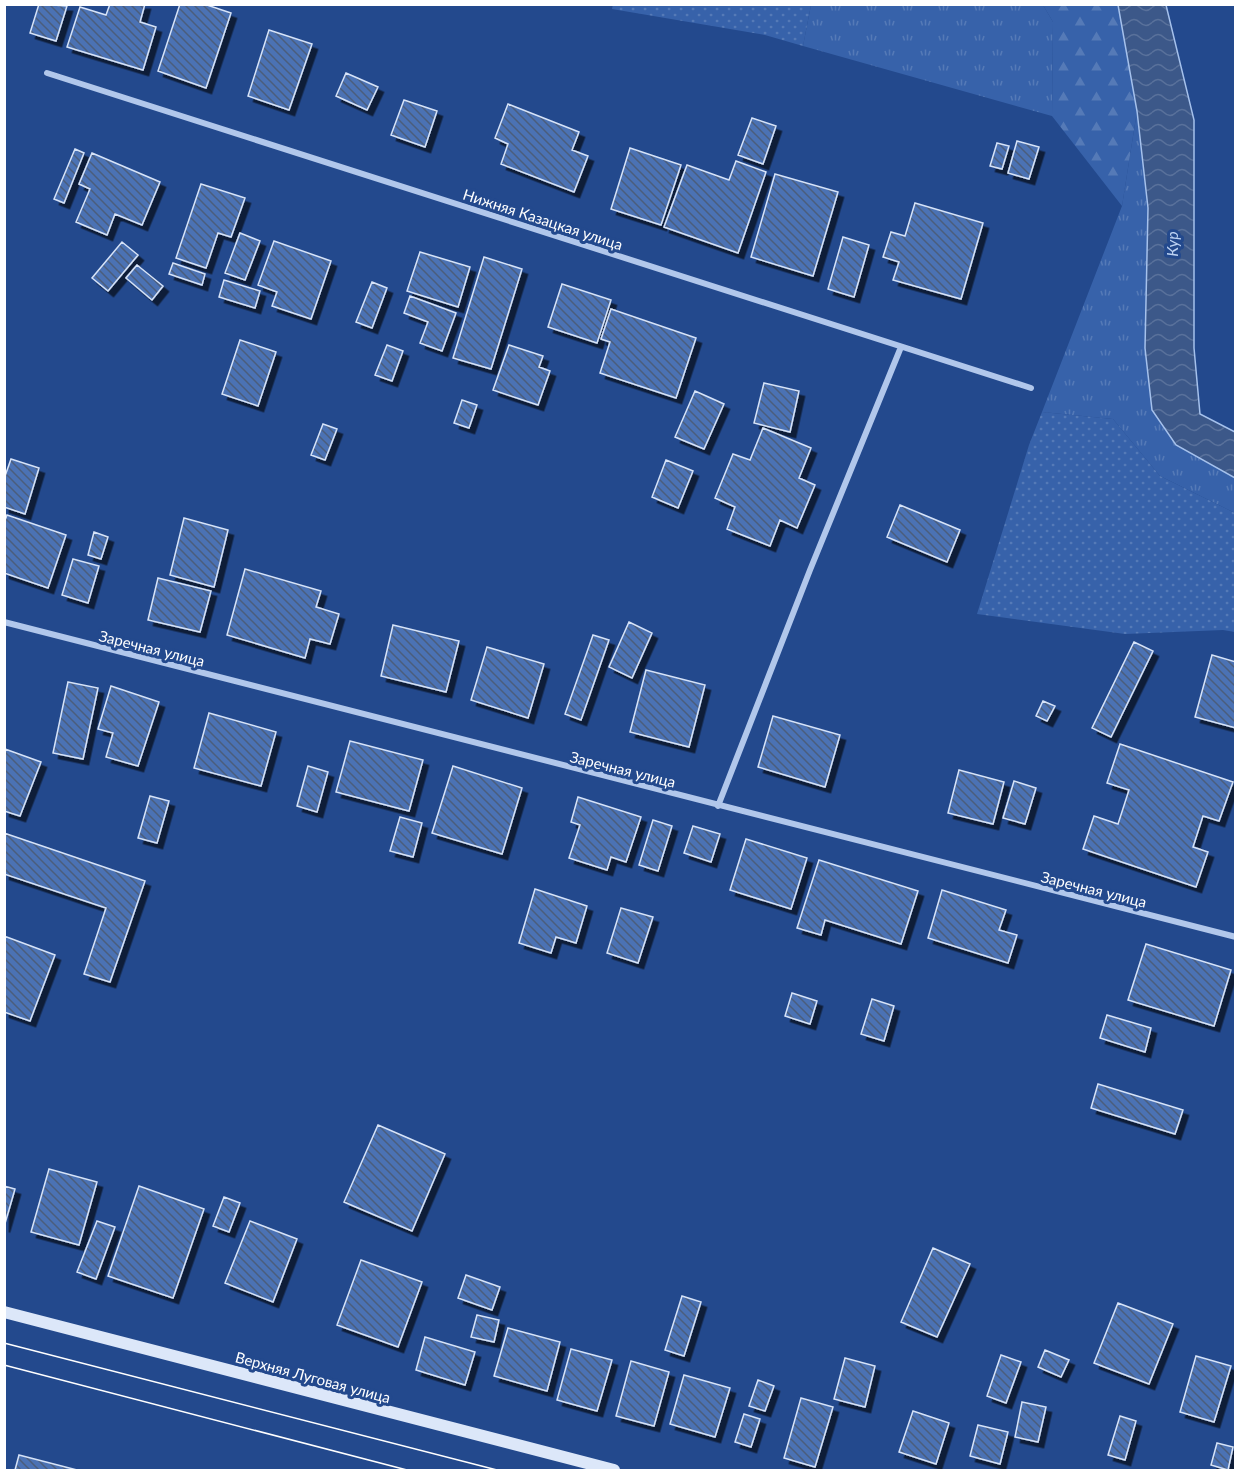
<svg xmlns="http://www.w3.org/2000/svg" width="1240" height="1475" font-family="Lato,sans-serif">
<defs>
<pattern id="grass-tufts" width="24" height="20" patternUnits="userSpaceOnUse" patternTransform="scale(1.5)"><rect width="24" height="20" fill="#3762aa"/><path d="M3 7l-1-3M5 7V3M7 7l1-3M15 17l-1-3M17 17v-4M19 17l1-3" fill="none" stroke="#557ab7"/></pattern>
<pattern id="forest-firs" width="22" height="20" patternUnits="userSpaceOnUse" patternTransform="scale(1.5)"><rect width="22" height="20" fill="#3762aa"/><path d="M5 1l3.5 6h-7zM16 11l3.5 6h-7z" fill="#557ab7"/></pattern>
<pattern id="garden-dots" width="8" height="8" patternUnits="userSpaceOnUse" patternTransform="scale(1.5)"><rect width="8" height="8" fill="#3762aa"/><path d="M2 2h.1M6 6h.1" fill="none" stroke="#557ab7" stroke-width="1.8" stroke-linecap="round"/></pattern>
<pattern id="water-waves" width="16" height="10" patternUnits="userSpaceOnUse" patternTransform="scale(1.5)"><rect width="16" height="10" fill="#3c5889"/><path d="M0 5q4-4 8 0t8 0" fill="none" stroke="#59719b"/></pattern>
<pattern id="building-back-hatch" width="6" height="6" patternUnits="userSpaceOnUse" patternTransform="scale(1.5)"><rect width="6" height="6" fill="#4b72b4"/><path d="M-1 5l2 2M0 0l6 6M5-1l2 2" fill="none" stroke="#4c5d7b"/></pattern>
<filter id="shadow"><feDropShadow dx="5.5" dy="5.5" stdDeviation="0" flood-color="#0009"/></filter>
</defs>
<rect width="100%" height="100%" fill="#23498d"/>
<path fill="url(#grass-tufts)" d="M 811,5 L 1043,5 L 1053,22 L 1052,116 L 803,46 Z
M 1137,111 L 1148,208 L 1145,348 L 1152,410 L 1176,445 L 1235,478 L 1235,513 L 1160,476 L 1113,419 L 1042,412 L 1122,206 Z"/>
<path fill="url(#forest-firs)" d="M 1043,5 L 1118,5 L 1137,111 L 1122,206 L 1052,116 L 1053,22 Z"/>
<path fill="url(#garden-dots)" d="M 613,4 L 811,4 L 811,5 L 803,46 L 765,35 L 612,9 Z
M 1042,412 L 1113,419 L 1160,476 L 1235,513 L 1235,632 L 1223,630 L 1125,634 L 977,614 L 1029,445 Z"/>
<path fill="url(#water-waves)" stroke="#a5c1ec" stroke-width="1.5" d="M 1118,5 L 1166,5 L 1194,120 L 1194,348 L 1200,414 L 1235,432 L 1235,478 L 1176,445 L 1152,410 L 1145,348 L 1148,208 L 1137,111 Z"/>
<path fill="url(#building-back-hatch)" stroke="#d6e3f8" stroke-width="1.5" filter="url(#shadow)" d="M 39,4 L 67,6 L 56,41 L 30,33 Z
M 110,4 L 145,4 L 140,22 L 156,27 L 143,70 L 67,47 L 80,7 L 106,15 Z
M 180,4 L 204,4 L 231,13 L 206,88 L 158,71 Z
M 269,30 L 312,44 L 289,110 L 248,96 Z
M 346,73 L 378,87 L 367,110 L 336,96 Z
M 404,100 L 437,111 L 425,147 L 391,135 Z
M 508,104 L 579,132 L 572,150 L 588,156 L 574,192 L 501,164 L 508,144 L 495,138 Z
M 752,118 L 776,126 L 763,164 L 738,155 Z
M 1017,141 L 1039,147 L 1029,179 L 1008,173 Z
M 997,143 L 1009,146 L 1002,169 L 990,166 Z
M 630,148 L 681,165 L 661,225 L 611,209 Z
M 75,149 L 84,153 L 64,203 L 54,199 Z
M 92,153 L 160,182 L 142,225 L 115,214 L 107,235 L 76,222 L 90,189 L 79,184 Z
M 736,161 L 766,172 L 738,253 L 664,227 L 687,165 L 729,180 Z
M 775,174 L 838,192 L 813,276 L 751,257 Z
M 201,184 L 245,198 L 231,237 L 218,233 L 206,268 L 176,258 Z
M 915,203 L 983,223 L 961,299 L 893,280 L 899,262 L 883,257 L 891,232 L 905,236 Z
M 240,233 L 260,241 L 245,280 L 225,273 Z
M 843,237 L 869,245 L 854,297 L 828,289 Z
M 274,241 L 331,261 L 311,319 L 272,306 L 277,292 L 258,285 Z
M 122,242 L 138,255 L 108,291 L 92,278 Z
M 420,252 L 470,267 L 458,307 L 407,291 Z
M 484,257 L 522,269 L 491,369 L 453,358 Z
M 173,263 L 205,274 L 202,285 L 169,274 Z
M 137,265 L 163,286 L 152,300 L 126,278 Z
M 224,280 L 260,291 L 255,308 L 219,297 Z
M 372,282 L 387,288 L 372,328 L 356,322 Z
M 562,284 L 611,300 L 597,343 L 548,327 Z
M 410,296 L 456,313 L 442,351 L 420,343 L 428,322 L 404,313 Z
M 611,309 L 696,338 L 676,398 L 600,373 L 610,342 L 601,339 Z
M 240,340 L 276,352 L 258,406 L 222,394 Z
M 387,345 L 403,351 L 392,381 L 375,375 Z
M 509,345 L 543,356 L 539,367 L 550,371 L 538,405 L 493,390 Z
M 764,383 L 799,391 L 790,432 L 754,423 Z
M 695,391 L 724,404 L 704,449 L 675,437 Z
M 462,400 L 477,405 L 469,428 L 454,423 Z
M 323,424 L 337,429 L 325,460 L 311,455 Z
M 763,428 L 811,448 L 799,478 L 815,485 L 797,528 L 780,520 L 770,546 L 727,529 L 735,507 L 715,498 L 733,454 L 750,460 Z
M 11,459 L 39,468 L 25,514 L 4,507 L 4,479 Z
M 666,460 L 693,471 L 678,508 L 652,497 Z
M 900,505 L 960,530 L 947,562 L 887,537 Z
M 7,515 L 66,535 L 48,588 L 4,573 L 4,523 Z
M 184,518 L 228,530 L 214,587 L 170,575 Z
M 94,532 L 108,537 L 101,559 L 88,555 Z
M 73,559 L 99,566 L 88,603 L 62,595 Z
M 245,569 L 321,591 L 316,607 L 339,614 L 330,644 L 310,639 L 305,658 L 227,635 Z
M 158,578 L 211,591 L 200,632 L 148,620 Z
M 629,622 L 652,633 L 632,678 L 609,667 Z
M 393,625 L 459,641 L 446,692 L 381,676 Z
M 593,635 L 609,640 L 581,720 L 565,714 Z
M 1134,642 L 1153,651 L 1111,737 L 1092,728 Z
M 487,647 L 544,664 L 528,718 L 471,700 Z
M 1212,655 L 1236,662 L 1236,728 L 1195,717 Z
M 646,670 L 705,685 L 689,747 L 630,732 Z
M 68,682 L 98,688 L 83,759 L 53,753 Z
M 111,686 L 159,702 L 138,766 L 106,757 L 113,733 L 98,729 Z
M 1043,701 L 1055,706 L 1047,721 L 1036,716 Z
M 209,713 L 276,732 L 261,786 L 194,768 Z
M 773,716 L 840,735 L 825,787 L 758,767 Z
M 350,741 L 423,760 L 409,811 L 336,792 Z
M 1120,744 L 1233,782 L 1219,821 L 1203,816 L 1193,847 L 1208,852 L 1196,887 L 1083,849 L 1094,816 L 1118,824 L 1129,790 L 1107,783 Z
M 5,749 L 41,762 L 20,816 L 4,811 Z
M 308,766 L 328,772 L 317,812 L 297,806 Z
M 453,766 L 522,788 L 502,854 L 432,833 Z
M 959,770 L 1004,782 L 993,824 L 948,813 Z
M 1014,781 L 1036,788 L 1025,824 L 1003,818 Z
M 150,796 L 169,801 L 157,843 L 138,838 Z
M 578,797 L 641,817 L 626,862 L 611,857 L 607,870 L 569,858 L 580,825 L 571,822 Z
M 400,817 L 422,823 L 413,857 L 390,851 Z
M 653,820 L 672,826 L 658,871 L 639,865 Z
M 693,826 L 720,834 L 711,862 L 684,853 Z
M 4,833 L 145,881 L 110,982 L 84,974 L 106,908 L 4,874 Z
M 746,839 L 807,858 L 791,909 L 730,890 Z
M 819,860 L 918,891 L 901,944 L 825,920 L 821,935 L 797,928 Z
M 535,889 L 587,906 L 576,943 L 556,937 L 551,953 L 519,943 Z
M 942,890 L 1006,910 L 999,930 L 1017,935 L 1008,963 L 928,938 Z
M 621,908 L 653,917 L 638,963 L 607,953 Z
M 4,936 L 55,955 L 30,1021 L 4,1012 Z
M 1146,944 L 1231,970 L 1214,1026 L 1128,1000 Z
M 792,993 L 817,1001 L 810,1024 L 785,1016 Z
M 872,999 L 894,1006 L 884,1041 L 861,1034 Z
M 1107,1015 L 1151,1028 L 1145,1052 L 1100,1038 Z
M 1098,1084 L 1183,1110 L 1175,1134 L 1091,1108 Z
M 378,1125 L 445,1154 L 412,1231 L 344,1202 Z
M 49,1169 L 97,1182 L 79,1245 L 31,1232 Z
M 4,1186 L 15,1189 L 4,1227 Z
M 139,1186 L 204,1209 L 173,1298 L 108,1276 Z
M 224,1197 L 240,1203 L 229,1232 L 213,1226 Z
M 97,1221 L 115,1227 L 96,1279 L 77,1272 Z
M 250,1221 L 297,1239 L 273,1302 L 225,1283 Z
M 933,1248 L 970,1264 L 937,1337 L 901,1322 Z
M 361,1260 L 422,1282 L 398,1347 L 337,1325 Z
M 466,1275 L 500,1287 L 492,1310 L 458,1298 Z
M 682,1296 L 701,1302 L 684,1356 L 665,1350 Z
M 1118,1303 L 1173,1324 L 1149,1384 L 1094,1363 Z
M 477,1315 L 499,1320 L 494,1342 L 471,1337 Z
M 508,1328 L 560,1342 L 547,1391 L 494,1376 Z
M 425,1337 L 475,1352 L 465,1385 L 416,1370 Z
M 571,1349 L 612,1360 L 597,1411 L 557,1400 Z
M 1045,1350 L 1069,1360 L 1061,1377 L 1038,1367 Z
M 1001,1355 L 1021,1362 L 1006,1403 L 987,1396 Z
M 1196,1356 L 1231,1366 L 1214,1422 L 1180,1412 Z
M 845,1358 L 875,1366 L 865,1407 L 834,1399 Z
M 631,1361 L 669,1372 L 654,1426 L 616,1416 Z
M 684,1375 L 730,1388 L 715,1437 L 670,1424 Z
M 758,1380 L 774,1386 L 765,1411 L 749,1406 Z
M 801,1398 L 833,1407 L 815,1467 L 784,1458 Z
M 1022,1402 L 1046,1407 L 1038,1442 L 1015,1437 Z
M 913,1411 L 949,1423 L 936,1464 L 899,1452 Z
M 744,1414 L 760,1419 L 751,1447 L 735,1442 Z
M 1120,1416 L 1136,1421 L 1125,1460 L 1108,1455 Z
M 978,1425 L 1008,1432 L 1000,1464 L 970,1456 Z
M 1217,1443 L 1233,1447 L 1228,1470 L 1211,1465 Z
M 19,1455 L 77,1470 L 15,1470 Z"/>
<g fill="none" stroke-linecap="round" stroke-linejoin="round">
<path stroke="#b1c7eb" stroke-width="6" d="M 47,73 L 1031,388
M 4,622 L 1236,937
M 718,806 L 810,570 L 901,347"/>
<path stroke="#dce7f9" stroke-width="12" d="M 4,1312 L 614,1470"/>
<path stroke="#fff" stroke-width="1.5" d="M 4,1343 L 497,1470
M 4,1365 L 407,1470"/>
</g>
<g text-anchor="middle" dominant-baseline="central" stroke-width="6" stroke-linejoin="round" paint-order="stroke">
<g font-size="15" fill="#fff" stroke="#23498d">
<text transform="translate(543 219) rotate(18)">Нижняя Казацкая улица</text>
<text transform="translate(152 648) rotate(14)">Заречная улица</text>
<text transform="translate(623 769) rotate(14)">Заречная улица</text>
<text transform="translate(1094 889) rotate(14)">Заречная улица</text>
<text transform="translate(313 1377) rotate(15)">Верхняя Луговая улица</text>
</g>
<g font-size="16" font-style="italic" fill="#bdd2f2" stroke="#23498d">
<text transform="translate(1171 244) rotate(-90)">Кур</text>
</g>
</g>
<rect width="1240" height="1475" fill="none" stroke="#ffffff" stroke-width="12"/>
</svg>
